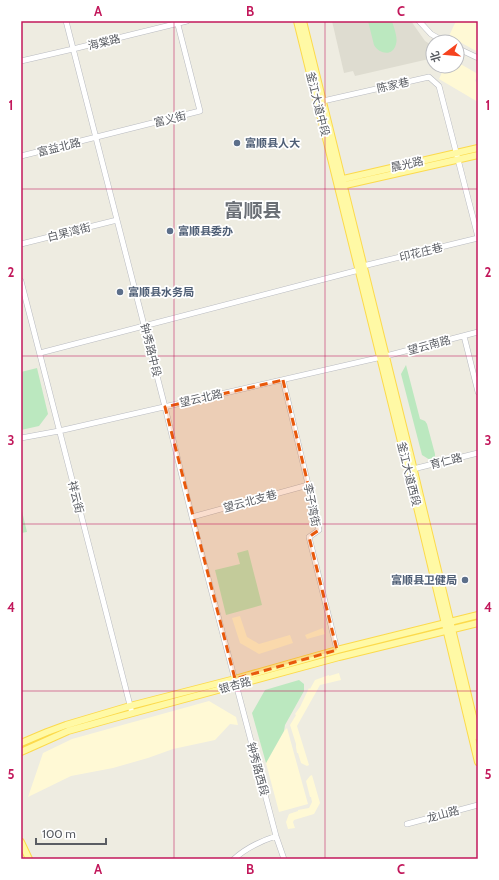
<svg xmlns="http://www.w3.org/2000/svg" width="499" height="880" font-family="Cabin,'Noto Sans SC',sans-serif">
<rect width="100%" height="100%" fill="#eeece1"/>
<path fill="#fff9d5" d="M 456,21 L 478,21 L 478,52 L 449,36 Z
M 457,62 L 478,74 L 475,81 L 478,83 L 478,102 L 439,79 L 445,66 L 457,66 Z
M 240,616 L 247,637 L 259,644 L 290,635 L 293,643 L 259,654 L 240,643 L 232,618 Z
M 323,628 L 325,634 L 307,639 L 305,635 Z
M 339,673 L 341,680 L 320,685 L 297,726 L 309,765 L 307,766 L 301,763 L 298,753 L 297,753 L 296,747 L 296,744 L 290,725 L 296,715 L 295,714 L 300,707 L 309,688 L 310,689 L 315,680 L 329,675 L 329,676 Z
M 209,701 L 236,717 L 238,725 L 230,724 L 215,740 L 173,749 L 148,758 L 113,768 L 71,776 L 28,797 L 43,753 L 72,739 Z
M 287,728 L 308,804 L 279,812 L 266,763 L 284,731 Z
M 312,775 L 320,803 L 314,814 L 294,820 L 293,822 L 295,828 L 288,829 L 286,822 L 289,814 L 298,811 L 298,810 L 309,808 L 312,802 L 311,797 L 310,797 L 306,781 L 310,776 Z"/>
<path fill="#dedcd0" d="M 332,21 L 411,21 L 425,41 L 433,46 L 433,62 L 429,59 L 355,76 L 353,71 L 344,73 Z"/>
<path fill="#bbe8bf" d="M 368,21 L 392,21 C 394,28 398,37 396,44 C 393,57 379,54 374,45 Z
M 406,365 L 420,419 L 425,421 L 427,424 L 435,454 L 435,457 L 433,459 L 430,460 L 422,455 L 401,374 Z
M 37,368 L 48,414 L 39,426 L 21,430 L 21,372 Z
M 21,507 L 27,532 L 21,533 Z
M 248,550 L 262,605 L 226,615 L 215,570 L 240,564 L 237,553 Z
M 299,680 L 304,684 L 304,691 L 285,725 L 284,731 L 266,763 L 252,713 L 265,690 Z"/>
<g fill="none" stroke-linecap="round" stroke-linejoin="round">
<defs>
<path id="minor" d="M 66,21 L 165,407 L 192,517 L 276,836 L 284,859
M 419,21 L 431,34 L 445,42
M 457,48 L 478,58
M 21,61 L 73,49 L 187,21
M 323,101 L 429,77 L 439,86 L 478,237
M 21,156 L 200,111 L 177,21
M 21,244 L 117,220
M 363,266 L 478,238
M 21,281 L 132,713
M 464,336 L 478,392
M 40,353 L 359,270
M 283,380 L 319,530 L 309,537 L 337,650
M 21,438 L 59,431 L 386,356 L 478,332
M 413,469 L 478,453
M 192,517 L 308,485
M 407,824 L 478,805
M 234,859 C 246,848 261,841 276,836"/>
<path id="major" d="M 297,21 L 411,482 L 478,762
M 303,21 L 410,454 L 478,737
M 339,180 L 478,148
M 341,186 L 478,155
M 21,743 L 47,732 L 66,725 L 130,706 L 235,679 L 337,650 L 478,615
M 21,752 L 68,731 L 118,717 L 339,657 L 478,623
M 21,842 L 29,859"/>
</defs>
<use href="#minor" stroke="#b9bbc1" stroke-width="6"/>
<use href="#major" stroke="#fcda4c" stroke-width="8"/>
<use href="#minor" stroke="#fff" stroke-width="5"/>
<use href="#major" stroke="#fff9a5" stroke-width="6"/>
</g>
<path fill="#e8590c" fill-opacity="0.2" stroke="#e8590c" stroke-width="3" stroke-dasharray="8 5" stroke-linejoin="round" d="M 283,380 L 319,530 L 309,537 L 337,650 L 235,679 L 165,407 Z"/>
<path fill="none" stroke="#c2185b" stroke-width="1" stroke-opacity="0.55" d="M 174,21 L 174,859M 325,21 L 325,859M 21,189 L 478,189M 21,356 L 478,356M 21,524 L 478,524M 21,691 L 478,691"/>
<g fill="#5c6f8a" stroke="#fff" stroke-width="1.5">
<circle cx="237" cy="143" r="4"/>
<circle cx="170" cy="231" r="4"/>
<circle cx="120" cy="292" r="4"/>
<circle cx="465" cy="580" r="4"/>
</g>
<g text-anchor="middle" dominant-baseline="central" stroke-width="3.5" stroke-linejoin="round" paint-order="stroke">
<g font-size="11" fill="#5a5d63" stroke="#fff">
<text transform="translate(104 42) rotate(-14)">海棠路</text>
<text transform="translate(393 85) rotate(-13)">陈家巷</text>
<text transform="translate(318 104) rotate(76)">釜江大道中段</text>
<text transform="translate(170 119) rotate(-14)">富义街</text>
<text transform="translate(59 147) rotate(-14)">富益北路</text>
<text transform="translate(407 164) rotate(-13)">晨光路</text>
<text transform="translate(69 232) rotate(-14)">白果湾街</text>
<text transform="translate(421 252) rotate(-14)">印花庄巷</text>
<text transform="translate(429 345) rotate(-15)">望云南路</text>
<text transform="translate(151 350) rotate(76)">钟秀路中段</text>
<text transform="translate(201 398) rotate(-13)">望云北路</text>
<text transform="translate(446 461) rotate(-14)">育仁路</text>
<text transform="translate(409 474) rotate(76)">釜江大道西段</text>
<text transform="translate(76 497) rotate(76)">祥云街</text>
<text transform="translate(250 501) rotate(-15)">望云北支巷</text>
<text transform="translate(312 505) rotate(79)">李子湾街</text>
<text transform="translate(235 685) rotate(-15)">银杏路</text>
<text transform="translate(258 769) rotate(75)">钟秀路西段</text>
<text transform="translate(443 814) rotate(-15)">龙山路</text>
</g>
<g font-size="11" font-weight="bold" fill="#4e5e75" stroke="#fff" text-anchor="start">
<text x="245" y="143">富顺县人大</text>
<text x="178" y="231">富顺县委办</text>
<text x="128" y="292">富顺县水务局</text>
<text x="457" y="580" text-anchor="end">富顺县卫健局</text>
</g>
<g font-size="19" font-weight="bold" fill="#6b6f76" stroke="#fff">
<text x="253" y="210">富顺县</text>
</g>
</g>
<rect width="499" height="880" fill="none" stroke="#ffffff" stroke-width="44"/>
<g transform="translate(445 54) rotate(254)"><circle r="19" fill="#ffffff" stroke="#bdbec1"/>
<path d="M0-3L7 15L0 10L-7 15Z" fill="#f6431f"/>
<text y="-6" font-size="11" font-weight="bold" text-anchor="middle" fill="#5a5d63">北</text>
</g>
<path d="M36 838v6h70v-6" fill="none" stroke="#5a5d63" stroke-width="2"/>
<text x="42" y="838" font-size="12" fill="#5a5d63" stroke="#ffffff" stroke-width="3" paint-order="stroke">100 m</text>
<rect x="22" y="22" width="455" height="836" fill="none" stroke="#c2185b" stroke-width="1.5"/>
<g font-size="13" text-anchor="middle" font-weight="bold" fill="#c2185b">
<text x="98" y="16">A</text>
<text x="250" y="16">B</text>
<text x="401" y="16">C</text>
<text x="11" y="110">1</text>
<text x="488" y="110">1</text>
<text x="11" y="277">2</text>
<text x="488" y="277">2</text>
<text x="11" y="445">3</text>
<text x="488" y="445">3</text>
<text x="11" y="612">4</text>
<text x="488" y="612">4</text>
<text x="11" y="779">5</text>
<text x="488" y="779">5</text>
<text x="98" y="874">A</text>
<text x="250" y="874">B</text>
<text x="401" y="874">C</text>
</g>
</svg>
